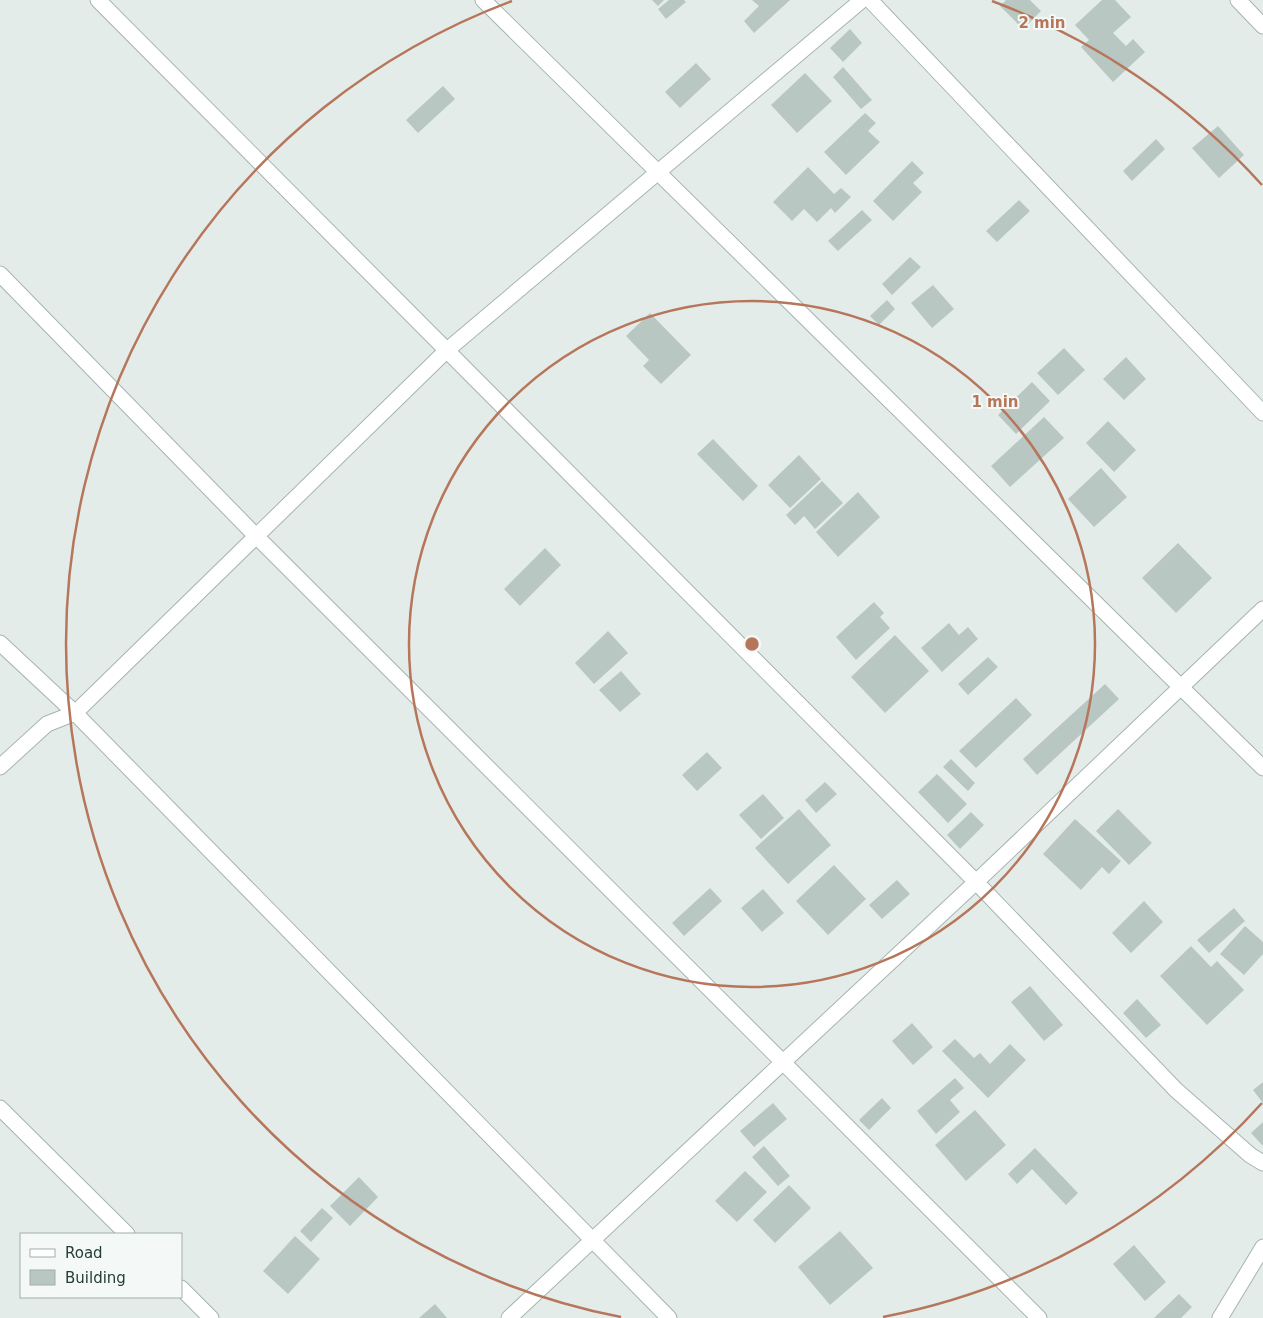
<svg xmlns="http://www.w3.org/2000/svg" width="1263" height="1318" font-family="'DejaVu Sans',sans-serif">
<rect width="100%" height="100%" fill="#e4ece9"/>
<path fill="#b9c7c2" d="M 652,0 L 664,0 L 658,6 Z
M 669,0 L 684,0 L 686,2 L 666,19 L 658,9 Z
M 752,0 L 790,0 L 754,33 L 744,21 L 759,6 Z
M 1006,0 L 1030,0 L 1041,11 L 1023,29 L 1000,6 Z
M 1102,0 L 1115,0 L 1131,17 L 1113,33 L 1126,46 L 1133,39 L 1145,52 L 1113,82 L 1081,47 L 1089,40 L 1075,25 Z
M 850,29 L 862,43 L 843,62 L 830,48 Z
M 696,63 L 711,79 L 680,108 L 665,92 Z
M 843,67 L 872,100 L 861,109 L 833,77 Z
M 805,73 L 832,101 L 797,133 L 771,105 Z
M 443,86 L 455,99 L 418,133 L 406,120 Z
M 865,113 L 876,123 L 868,131 L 880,142 L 846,175 L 824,152 Z
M 1218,126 L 1244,155 L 1219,178 L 1192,148 Z
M 1156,139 L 1165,149 L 1132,181 L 1123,171 Z
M 912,161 L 924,173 L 913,183 L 922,192 L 893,221 L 873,201 Z
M 808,167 L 834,194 L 841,188 L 851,197 L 835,213 L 831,208 L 817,222 L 804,209 L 792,221 L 773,202 Z
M 1019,200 L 1030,211 L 997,242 L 986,231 Z
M 862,210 L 872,220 L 838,251 L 828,241 Z
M 910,257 L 921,267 L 892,295 L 882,284 Z
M 933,285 L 954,309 L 932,328 L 911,303 Z
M 887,300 L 895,309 L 879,325 L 870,316 Z
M 650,313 L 691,355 L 661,384 L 643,366 L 649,360 L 626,336 Z
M 1064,348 L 1085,370 L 1058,395 L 1037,373 Z
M 1126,357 L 1146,379 L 1124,400 L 1103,379 Z
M 1032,382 L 1050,401 L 1016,434 L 998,415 Z
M 1044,417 L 1064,438 L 1010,487 L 991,466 Z
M 1108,421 L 1136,450 L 1114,472 L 1086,443 Z
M 713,439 L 758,486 L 743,501 L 697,454 Z
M 799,455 L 821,479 L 790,508 L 768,485 Z
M 1101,468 L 1127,497 L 1094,527 L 1068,499 Z
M 822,481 L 843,503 L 815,529 L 804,516 L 795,525 L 786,515 Z
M 858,492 L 880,517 L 838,557 L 816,532 Z
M 1178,543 L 1212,578 L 1176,613 L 1142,578 Z
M 545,548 L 561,565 L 520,606 L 504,589 Z
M 874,602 L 884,613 L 880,617 L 890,628 L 856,660 L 836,637 Z
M 949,623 L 959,635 L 968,627 L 978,639 L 942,672 L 921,648 Z
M 608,631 L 628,653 L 594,684 L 575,663 Z
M 895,635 L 929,671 L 885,713 L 851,677 Z
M 988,657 L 998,667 L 968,695 L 958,684 Z
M 621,671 L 641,694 L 620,712 L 599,690 Z
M 1105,684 L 1119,699 L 1037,775 L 1023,759 Z
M 1016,698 L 1032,715 L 976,768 L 959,751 Z
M 707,752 L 722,768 L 697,791 L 682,775 Z
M 951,759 L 975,783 L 968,791 L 943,767 Z
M 937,774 L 967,804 L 948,823 L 918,792 Z
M 825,782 L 837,794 L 816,813 L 805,800 Z
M 763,794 L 784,818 L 761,839 L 739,815 Z
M 799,809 L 831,845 L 788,884 L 755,848 Z
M 1118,809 L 1152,843 L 1129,865 L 1096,831 Z
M 971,812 L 984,825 L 960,849 L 947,835 Z
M 1075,819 L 1121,861 L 1109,874 L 1102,867 L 1081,890 L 1043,854 Z
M 834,865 L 866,899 L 828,935 L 796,901 Z
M 897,880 L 910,894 L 882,919 L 869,905 Z
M 710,888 L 722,901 L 684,936 L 672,923 Z
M 763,889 L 784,913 L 762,932 L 741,908 Z
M 1144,901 L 1163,922 L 1131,953 L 1112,933 Z
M 1234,908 L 1245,921 L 1209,953 L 1197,940 Z
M 1245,926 L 1263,942 L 1263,954 L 1244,975 L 1220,954 Z
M 1191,946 L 1211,967 L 1217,961 L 1244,990 L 1207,1025 L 1160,976 Z
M 1030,986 L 1063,1025 L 1044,1041 L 1011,1002 Z
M 1137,999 L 1161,1025 L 1146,1038 L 1123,1013 Z
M 912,1023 L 933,1047 L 913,1065 L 892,1041 Z
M 955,1039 L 974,1058 L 980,1053 L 990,1064 L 1010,1044 L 1026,1060 L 988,1098 L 942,1051 Z
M 955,1078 L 964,1088 L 950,1100 L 960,1112 L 936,1134 L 917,1111 Z
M 1263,1082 L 1263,1103 L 1253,1090 Z
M 882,1098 L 891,1108 L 869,1130 L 859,1120 Z
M 773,1103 L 787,1119 L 754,1147 L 740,1131 Z
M 975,1110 L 1006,1145 L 966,1181 L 935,1145 Z
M 1263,1122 L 1263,1146 L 1251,1133 Z
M 764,1146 L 790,1176 L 778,1186 L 752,1157 Z
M 1035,1148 L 1078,1193 L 1066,1205 L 1032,1169 L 1017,1184 L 1008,1174 Z
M 745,1171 L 767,1192 L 737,1222 L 715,1201 Z
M 359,1177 L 378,1197 L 350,1226 L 330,1206 Z
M 789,1185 L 811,1208 L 775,1243 L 753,1220 Z
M 322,1208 L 333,1218 L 311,1242 L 300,1231 Z
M 840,1231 L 873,1268 L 830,1305 L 798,1267 Z
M 295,1236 L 320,1259 L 288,1294 L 263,1271 Z
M 1134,1245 L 1166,1282 L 1145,1301 L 1113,1264 Z
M 1179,1294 L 1192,1307 L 1181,1318 L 1154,1318 Z
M 435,1304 L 447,1318 L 419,1318 Z"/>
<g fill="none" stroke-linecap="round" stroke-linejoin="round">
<defs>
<path id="minor" d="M 98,0 L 976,882 L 1176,1090 L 1250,1155 L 1263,1163
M 483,0 L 1263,768
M 870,0 L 1263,413
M 1238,0 L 1263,26
M 0,274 L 257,537 L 1039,1318
M 0,643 L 75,713 L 669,1318
M 0,767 L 47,724 L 75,713 L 446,351 L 862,0
M 0,1108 L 127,1234
M 181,1288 L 211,1318
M 509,1318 L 976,882 L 1263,609
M 1220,1318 L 1263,1247"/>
</defs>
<use href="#minor" stroke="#a7b4b0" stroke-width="17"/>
<use href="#minor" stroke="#fff" stroke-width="15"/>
</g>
<g fill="none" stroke="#b6765b" stroke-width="2.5">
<circle cx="752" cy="644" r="343"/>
<path d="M1262 1103A686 686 0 0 1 883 1317M621 1317A686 686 0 0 1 512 1M992 1A686 686 0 0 1 1262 185"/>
</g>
<circle cx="752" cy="644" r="8" fill="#b6765b" stroke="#f4f9f7" stroke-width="2.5"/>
<g font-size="15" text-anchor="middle" font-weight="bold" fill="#b6765b" stroke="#f4f9f7" stroke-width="4" stroke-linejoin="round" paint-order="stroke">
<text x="1042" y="28">2 min</text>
<text x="995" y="407">1 min</text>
</g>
<rect x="20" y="1233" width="162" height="65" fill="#f4f9f7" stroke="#a1aeaa"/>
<rect x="30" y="1249" width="25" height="8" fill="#ffffff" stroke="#a1aeaa"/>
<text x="65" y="1258" font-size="15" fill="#253d37">Road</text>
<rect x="30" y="1270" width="25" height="15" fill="#b9c7c2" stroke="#a1aeaa"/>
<text x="65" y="1283" font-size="15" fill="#253d37">Building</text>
</svg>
